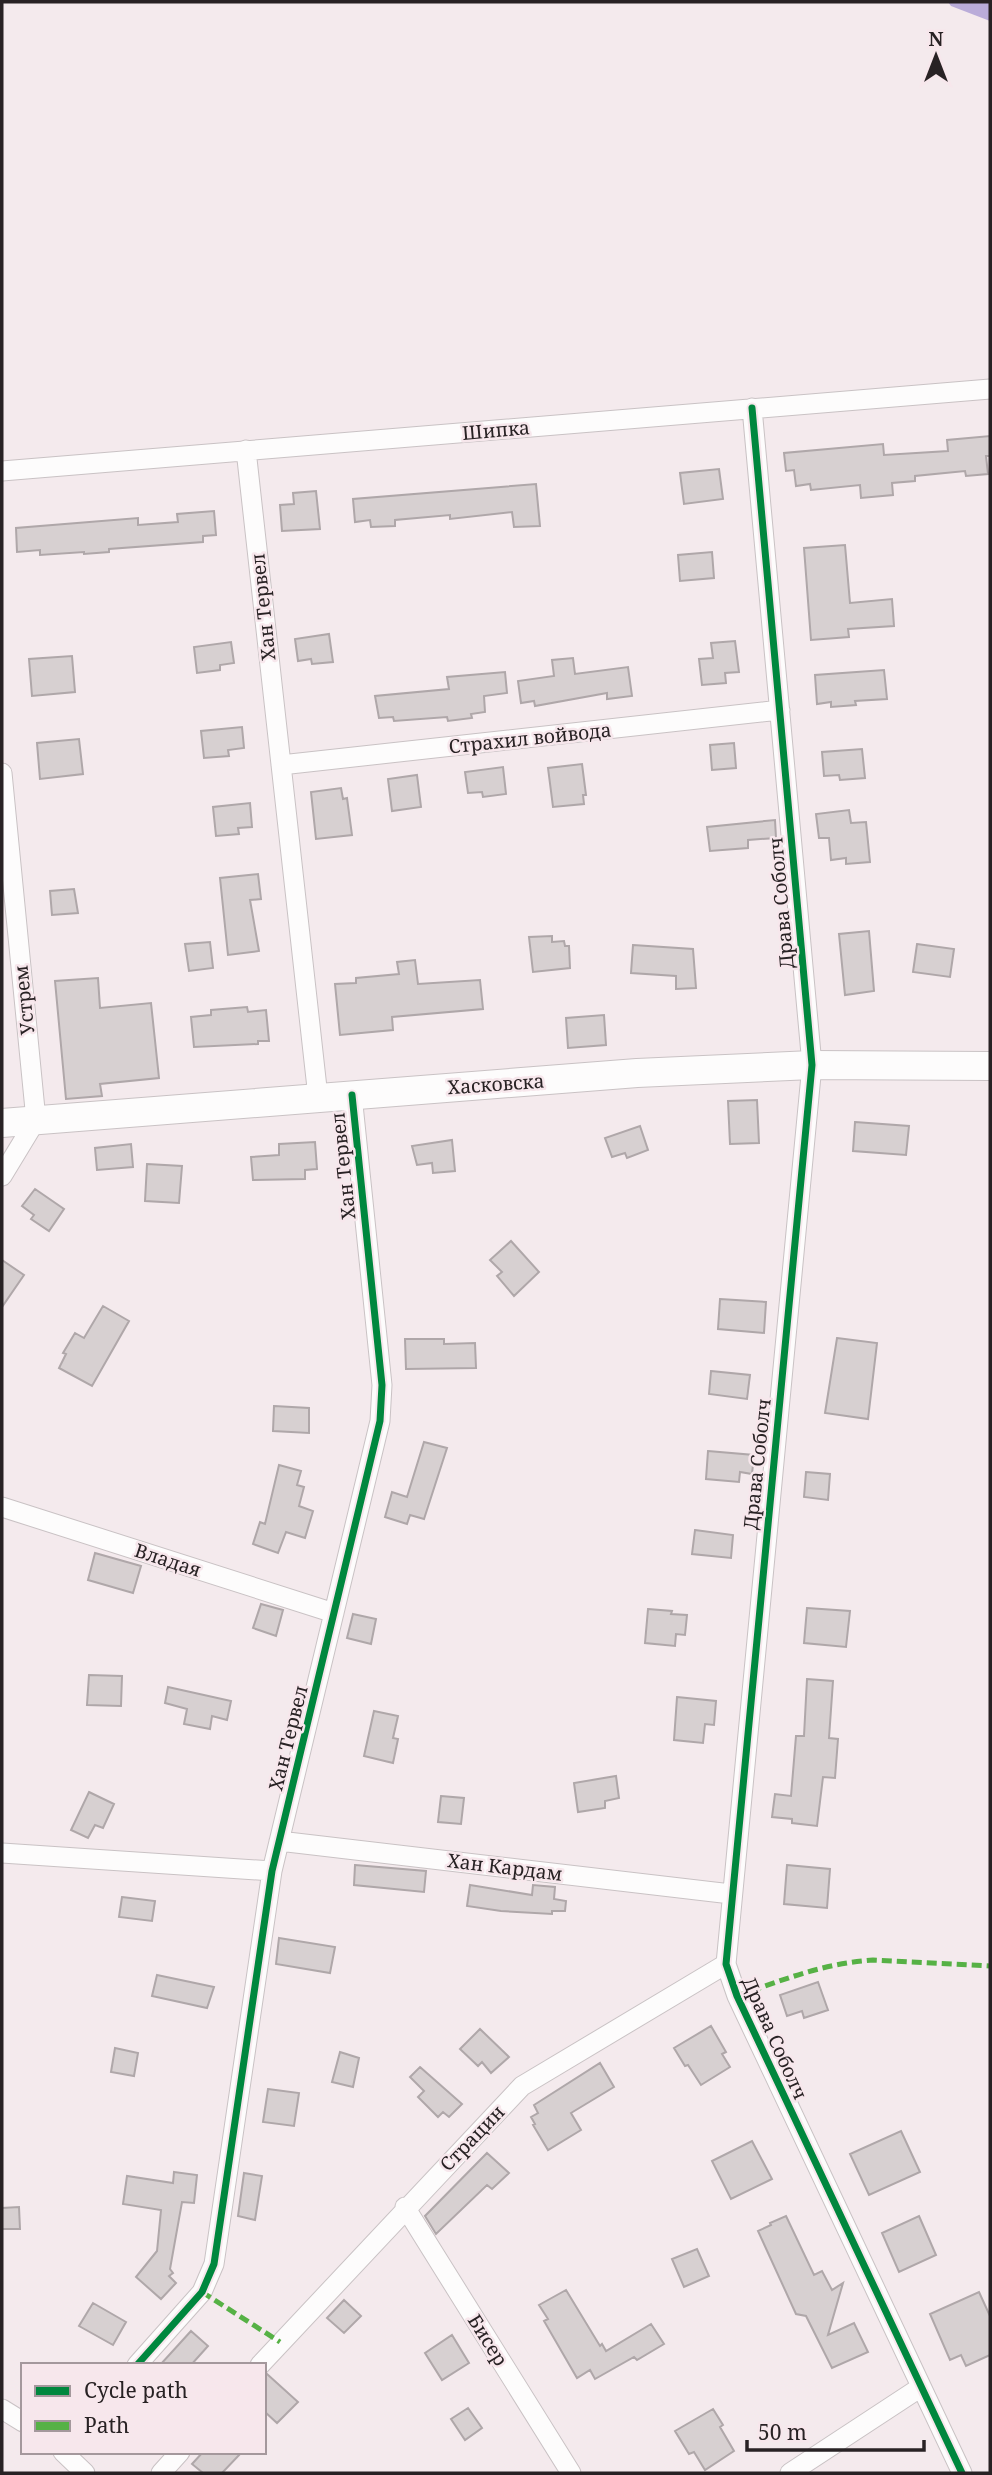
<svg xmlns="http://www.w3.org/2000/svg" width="992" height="2475" font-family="'Noto Serif',serif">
<rect width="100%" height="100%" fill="#f4eaed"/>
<path fill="#baacd9" d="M 948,2 L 990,2 L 990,21 L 951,6 Z"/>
<path fill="#d7d0d1" stroke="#afa7a9" stroke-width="2" d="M 990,436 L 990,456 L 986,456 L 988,474 L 966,476 L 965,471 L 915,476 L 915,481 L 892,483 L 893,495 L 861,498 L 860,485 L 811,490 L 810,484 L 796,486 L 794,470 L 786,471 L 784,453 L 883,444 L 884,455 L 948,451 L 947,440 Z
M 719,469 L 723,499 L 684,504 L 680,473 Z
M 536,484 L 540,526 L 514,527 L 512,512 L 450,519 L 450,515 L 395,520 L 395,526 L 371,527 L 370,520 L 355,522 L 353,499 Z
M 316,491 L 320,529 L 282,531 L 280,505 L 294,504 L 293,493 Z
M 214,511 L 216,535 L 203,536 L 203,542 L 109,549 L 109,552 L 84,554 L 84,552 L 40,555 L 40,550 L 17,552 L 16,528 L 138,518 L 138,525 L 178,522 L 177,514 Z
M 845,545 L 850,603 L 892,599 L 894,626 L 848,629 L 849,637 L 811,640 L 804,548 Z
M 712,552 L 714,578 L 680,581 L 678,555 Z
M 329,634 L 333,662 L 312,664 L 311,659 L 298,661 L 295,639 Z
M 735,641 L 739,672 L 725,673 L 726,683 L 702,685 L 699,659 L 713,658 L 711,643 Z
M 231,642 L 234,663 L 220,665 L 220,670 L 197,673 L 194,647 Z
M 72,656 L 75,692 L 32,696 L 29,659 Z
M 573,658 L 575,674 L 628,667 L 632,696 L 607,699 L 607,693 L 535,706 L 534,701 L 521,703 L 518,681 L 554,676 L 552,660 Z
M 884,670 L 887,699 L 855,701 L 856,705 L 831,707 L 831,702 L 817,704 L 815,675 Z
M 505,672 L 507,693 L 484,696 L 485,712 L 471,714 L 472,718 L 448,721 L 447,717 L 394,721 L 393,717 L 379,718 L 375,696 L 449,689 L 447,677 Z
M 242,727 L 244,748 L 228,750 L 229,756 L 204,758 L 201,731 Z
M 79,739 L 83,774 L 40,779 L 37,743 Z
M 734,743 L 736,768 L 712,770 L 710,745 Z
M 862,749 L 865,778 L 840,780 L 839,775 L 824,776 L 822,752 Z
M 582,764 L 586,795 L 583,795 L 584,804 L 553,807 L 548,768 Z
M 503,767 L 506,794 L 483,797 L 482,792 L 468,793 L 465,772 Z
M 417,775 L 421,807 L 392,811 L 388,779 Z
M 341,788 L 343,799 L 347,798 L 352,835 L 316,839 L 311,792 Z
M 250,803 L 252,827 L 238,828 L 239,834 L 216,836 L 213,807 Z
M 849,810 L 851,823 L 866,822 L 870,862 L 846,864 L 846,858 L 831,860 L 829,838 L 819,838 L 816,814 Z
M 775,820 L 776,838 L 748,840 L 748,848 L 710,851 L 707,827 Z
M 258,874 L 261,899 L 250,900 L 259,951 L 228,955 L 220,878 Z
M 74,889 L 78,913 L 52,915 L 50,891 Z
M 869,931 L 874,991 L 845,995 L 839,934 Z
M 552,936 L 552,942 L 564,941 L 565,946 L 569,946 L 570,968 L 533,972 L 529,937 Z
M 210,942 L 213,968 L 189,971 L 185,944 Z
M 917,944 L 954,949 L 950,977 L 913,972 Z
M 633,945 L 693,949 L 696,988 L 676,989 L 676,976 L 631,973 Z
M 415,960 L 418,984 L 480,980 L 483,1009 L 392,1017 L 393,1030 L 340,1035 L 335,984 L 356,983 L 356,978 L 399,974 L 397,962 Z
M 98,978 L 100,1008 L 151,1003 L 159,1078 L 100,1084 L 102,1096 L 66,1099 L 55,981 Z
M 247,1007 L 248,1012 L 266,1010 L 269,1041 L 258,1041 L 258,1044 L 194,1047 L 191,1017 L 211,1015 L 211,1010 Z
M 604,1015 L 606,1045 L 568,1048 L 566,1018 Z
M 757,1100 L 759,1143 L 730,1144 L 728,1101 Z
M 855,1122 L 909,1126 L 906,1155 L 853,1151 Z
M 640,1126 L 648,1150 L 627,1158 L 625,1153 L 612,1157 L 605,1138 Z
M 452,1140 L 455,1171 L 433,1173 L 432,1163 L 417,1165 L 412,1146 Z
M 315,1142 L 317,1169 L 305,1170 L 305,1179 L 253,1180 L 251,1157 L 279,1155 L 279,1144 Z
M 131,1144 L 133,1167 L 97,1170 L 95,1148 Z
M 147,1164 L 182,1166 L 179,1203 L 145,1201 Z
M 35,1189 L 64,1209 L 49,1231 L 31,1219 L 34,1215 L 22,1206 Z
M 511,1241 L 539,1272 L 514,1296 L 497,1276 L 502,1272 L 490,1260 Z
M 2,1260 L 24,1275 L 2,1307 Z
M 720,1299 L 766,1302 L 764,1333 L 718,1329 Z
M 103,1306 L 129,1321 L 92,1386 L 59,1368 L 66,1354 L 63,1353 L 75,1333 L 84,1338 Z
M 837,1338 L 877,1343 L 868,1419 L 825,1413 Z
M 405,1339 L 444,1339 L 444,1344 L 475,1343 L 476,1368 L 406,1369 Z
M 711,1371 L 750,1375 L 747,1399 L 709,1394 Z
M 274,1406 L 309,1408 L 309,1433 L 273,1431 Z
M 424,1442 L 447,1448 L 424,1519 L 410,1515 L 407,1524 L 385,1517 L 392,1492 L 407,1497 Z
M 708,1451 L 754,1455 L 752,1474 L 740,1472 L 739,1482 L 706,1479 Z
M 279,1465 L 301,1471 L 297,1485 L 304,1487 L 299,1506 L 313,1511 L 305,1538 L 286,1532 L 278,1553 L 253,1544 L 260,1522 L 265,1524 Z
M 806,1472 L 830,1474 L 828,1500 L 804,1497 Z
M 695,1530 L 733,1535 L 731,1558 L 692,1554 Z
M 95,1553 L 141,1566 L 133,1593 L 88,1580 Z
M 261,1604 L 283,1610 L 276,1636 L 253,1628 Z
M 807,1608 L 850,1611 L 846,1647 L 804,1643 Z
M 648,1609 L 672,1611 L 671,1614 L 687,1615 L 685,1635 L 676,1634 L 675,1646 L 645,1643 Z
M 353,1614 L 376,1619 L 371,1644 L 347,1638 Z
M 89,1675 L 122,1676 L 121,1706 L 87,1705 Z
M 807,1679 L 833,1681 L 829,1738 L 838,1739 L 835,1778 L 823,1777 L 817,1826 L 792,1823 L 792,1819 L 772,1817 L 775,1794 L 791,1796 L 796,1736 L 804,1736 Z
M 168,1687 L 231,1701 L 227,1720 L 212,1716 L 210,1729 L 184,1724 L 187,1709 L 165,1703 Z
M 677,1697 L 716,1701 L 714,1725 L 705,1724 L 703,1743 L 674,1740 Z
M 374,1711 L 398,1716 L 393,1738 L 398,1739 L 393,1763 L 364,1756 Z
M 616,1776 L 619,1798 L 605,1801 L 605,1808 L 578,1812 L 574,1783 Z
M 89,1792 L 114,1804 L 103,1828 L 95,1825 L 88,1838 L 71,1830 Z
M 441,1796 L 464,1798 L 461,1824 L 438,1822 Z
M 355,1865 L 426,1871 L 424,1892 L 354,1885 Z
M 787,1865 L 830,1869 L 827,1908 L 784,1904 Z
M 470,1885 L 532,1895 L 533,1885 L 555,1887 L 554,1899 L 566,1901 L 565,1911 L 552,1911 L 552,1914 L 501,1911 L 467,1906 Z
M 122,1897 L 155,1901 L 152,1921 L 119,1917 Z
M 279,1938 L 335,1947 L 330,1973 L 276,1964 Z
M 157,1975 L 214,1987 L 207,2008 L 152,1996 Z
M 818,1982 L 828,2010 L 804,2018 L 802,2011 L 787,2016 L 780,1995 Z
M 711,2026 L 726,2052 L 722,2054 L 730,2067 L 701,2085 L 688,2065 L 685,2066 L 674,2048 Z
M 480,2029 L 509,2057 L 491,2073 L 482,2062 L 478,2066 L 460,2049 Z
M 115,2048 L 138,2053 L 134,2076 L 111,2072 Z
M 340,2052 L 359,2058 L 353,2087 L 332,2082 Z
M 600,2063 L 614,2087 L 571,2113 L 581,2130 L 548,2150 L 533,2125 L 535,2124 L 531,2117 L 538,2113 L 534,2105 Z
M 420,2067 L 462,2104 L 449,2117 L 443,2112 L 438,2117 L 418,2097 L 424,2091 L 410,2077 Z
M 268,2089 L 299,2093 L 294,2126 L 263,2122 Z
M 901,2131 L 920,2172 L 869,2195 L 850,2154 Z
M 752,2141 L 772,2179 L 731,2199 L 712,2161 Z
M 487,2153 L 509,2173 L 492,2189 L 487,2185 L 436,2234 L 425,2216 Z
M 174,2172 L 197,2175 L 194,2203 L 182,2202 L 170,2269 L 173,2273 L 169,2276 L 176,2283 L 161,2299 L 136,2277 L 157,2251 L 161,2210 L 123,2204 L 127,2176 L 173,2183 Z
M 244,2173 L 262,2176 L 255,2220 L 238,2216 Z
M 19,2207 L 20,2229 L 2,2229 L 2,2208 Z
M 786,2216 L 814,2275 L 822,2271 L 832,2290 L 843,2283 L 828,2335 L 854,2323 L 868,2352 L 832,2368 L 806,2316 L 796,2314 L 758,2231 L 771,2225 L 770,2223 Z
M 919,2216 L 936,2255 L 899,2272 L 882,2233 Z
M 697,2249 L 709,2276 L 684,2287 L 672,2259 Z
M 566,2290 L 600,2346 L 602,2344 L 606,2351 L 651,2324 L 664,2344 L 637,2360 L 634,2357 L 595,2379 L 590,2370 L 577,2378 L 544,2321 L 548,2319 L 539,2305 Z
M 979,2292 L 990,2316 L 990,2355 L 966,2366 L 961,2355 L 950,2360 L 930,2314 Z
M 344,2300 L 361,2316 L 344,2333 L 327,2318 Z
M 93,2303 L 126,2322 L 113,2345 L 79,2326 Z
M 191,2331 L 208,2346 L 191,2365 L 160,2365 Z
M 452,2335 L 469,2363 L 442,2380 L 425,2353 Z
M 267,2374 L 298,2402 L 277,2423 L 264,2411 L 264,2376 Z
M 468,2408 L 482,2428 L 465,2440 L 451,2419 Z
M 713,2409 L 723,2425 L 720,2427 L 734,2451 L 705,2470 L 694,2452 L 689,2454 L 675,2431 Z
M 203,2452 L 242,2452 L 222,2473 L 203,2473 L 192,2464 Z"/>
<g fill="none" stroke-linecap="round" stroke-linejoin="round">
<defs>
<path id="street" d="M 752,408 L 812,1065 L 726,1964 L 737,1996 L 962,2473
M 246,450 L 318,1097
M 2,471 L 990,389
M 281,765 L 780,710
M 2,773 L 36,1120 L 2,1176
M 2,1507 L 334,1613
M 279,1841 L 731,1894
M 2,1853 L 272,1871
M 405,2207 L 571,2473
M 137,2365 L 202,2292 L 214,2264 L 272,1871 L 380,1421 L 382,1385 L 352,1095
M 260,2365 L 522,2086 L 726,1964
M 2,2409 L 23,2422
M 63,2452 L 85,2473
M 161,2473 L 180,2452
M 790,2473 L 921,2387"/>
<path id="secondary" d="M 2,1123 L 637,1073 L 812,1065 L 990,1066"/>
</defs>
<use href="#street" stroke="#c9c2c4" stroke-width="21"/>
<use href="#secondary" stroke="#c9c2c4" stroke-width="30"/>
<use href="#street" stroke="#fdfcfc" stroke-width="19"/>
<use href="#secondary" stroke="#fdfcfc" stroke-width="28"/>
<path stroke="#56b145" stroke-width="5" stroke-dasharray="10 5" stroke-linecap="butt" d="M 737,1996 C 782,1980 825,1963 873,1960 L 990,1966
M 202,2292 L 280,2342"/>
<defs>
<path id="cycleway" d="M 752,408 L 812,1065 L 726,1964 L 737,1996 L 962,2473
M 137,2365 L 202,2292 L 214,2264 L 272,1871 L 380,1421 L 382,1385 L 352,1095"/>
</defs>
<use href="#cycleway" stroke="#f7e7ec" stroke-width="11"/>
<use href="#cycleway" stroke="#00873e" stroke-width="7"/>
</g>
<g text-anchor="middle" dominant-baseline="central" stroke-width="5" stroke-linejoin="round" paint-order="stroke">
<g font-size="19" fill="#282224" stroke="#f7e7ec">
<text transform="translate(496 430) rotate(-5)">Шипка</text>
<text transform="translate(263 607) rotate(-96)">Хан Тервел</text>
<text transform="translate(530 738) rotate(-6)">Страхил войвода</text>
<text transform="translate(781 903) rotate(-95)">Драва Соболч</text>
<text transform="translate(24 1000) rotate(-96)">Устрем</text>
<text transform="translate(496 1084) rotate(-4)">Хасковска</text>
<text transform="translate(343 1166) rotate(-96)">Хан Тервел</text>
<text transform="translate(757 1464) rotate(-84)">Драва Соболч</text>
<text transform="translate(168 1560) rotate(18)">Владая</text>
<text transform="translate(288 1738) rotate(-76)">Хан Тервел</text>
<text transform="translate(505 1867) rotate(7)">Хан Кардам</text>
<text transform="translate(775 2038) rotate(66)">Драва Соболч</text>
<text transform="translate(472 2138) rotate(-46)">Страцин</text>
<text transform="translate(488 2340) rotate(58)">Бисер</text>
</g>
</g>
<rect width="992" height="2475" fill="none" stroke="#282224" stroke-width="7"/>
<rect x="21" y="2363" width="245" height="91" fill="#f7e7ec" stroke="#a4989c" stroke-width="2"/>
<rect x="35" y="2386" width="35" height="10" fill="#00873e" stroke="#a4989c" stroke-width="2"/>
<text x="84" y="2398" font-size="21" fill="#282224">Cycle path</text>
<rect x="35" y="2421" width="35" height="10" fill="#56b145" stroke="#a4989c" stroke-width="2"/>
<text x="84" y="2433" font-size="21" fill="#282224">Path</text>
<g transform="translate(936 56)" stroke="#f7e7ec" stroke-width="5" paint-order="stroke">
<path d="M0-5L12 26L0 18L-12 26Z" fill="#282224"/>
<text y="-10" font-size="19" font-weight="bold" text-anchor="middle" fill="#282224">N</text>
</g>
<path d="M747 2440v10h177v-10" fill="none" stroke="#282224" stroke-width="3.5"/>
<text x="758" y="2440" font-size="21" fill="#282224" stroke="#f7e7ec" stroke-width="5" paint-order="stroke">50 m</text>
</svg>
